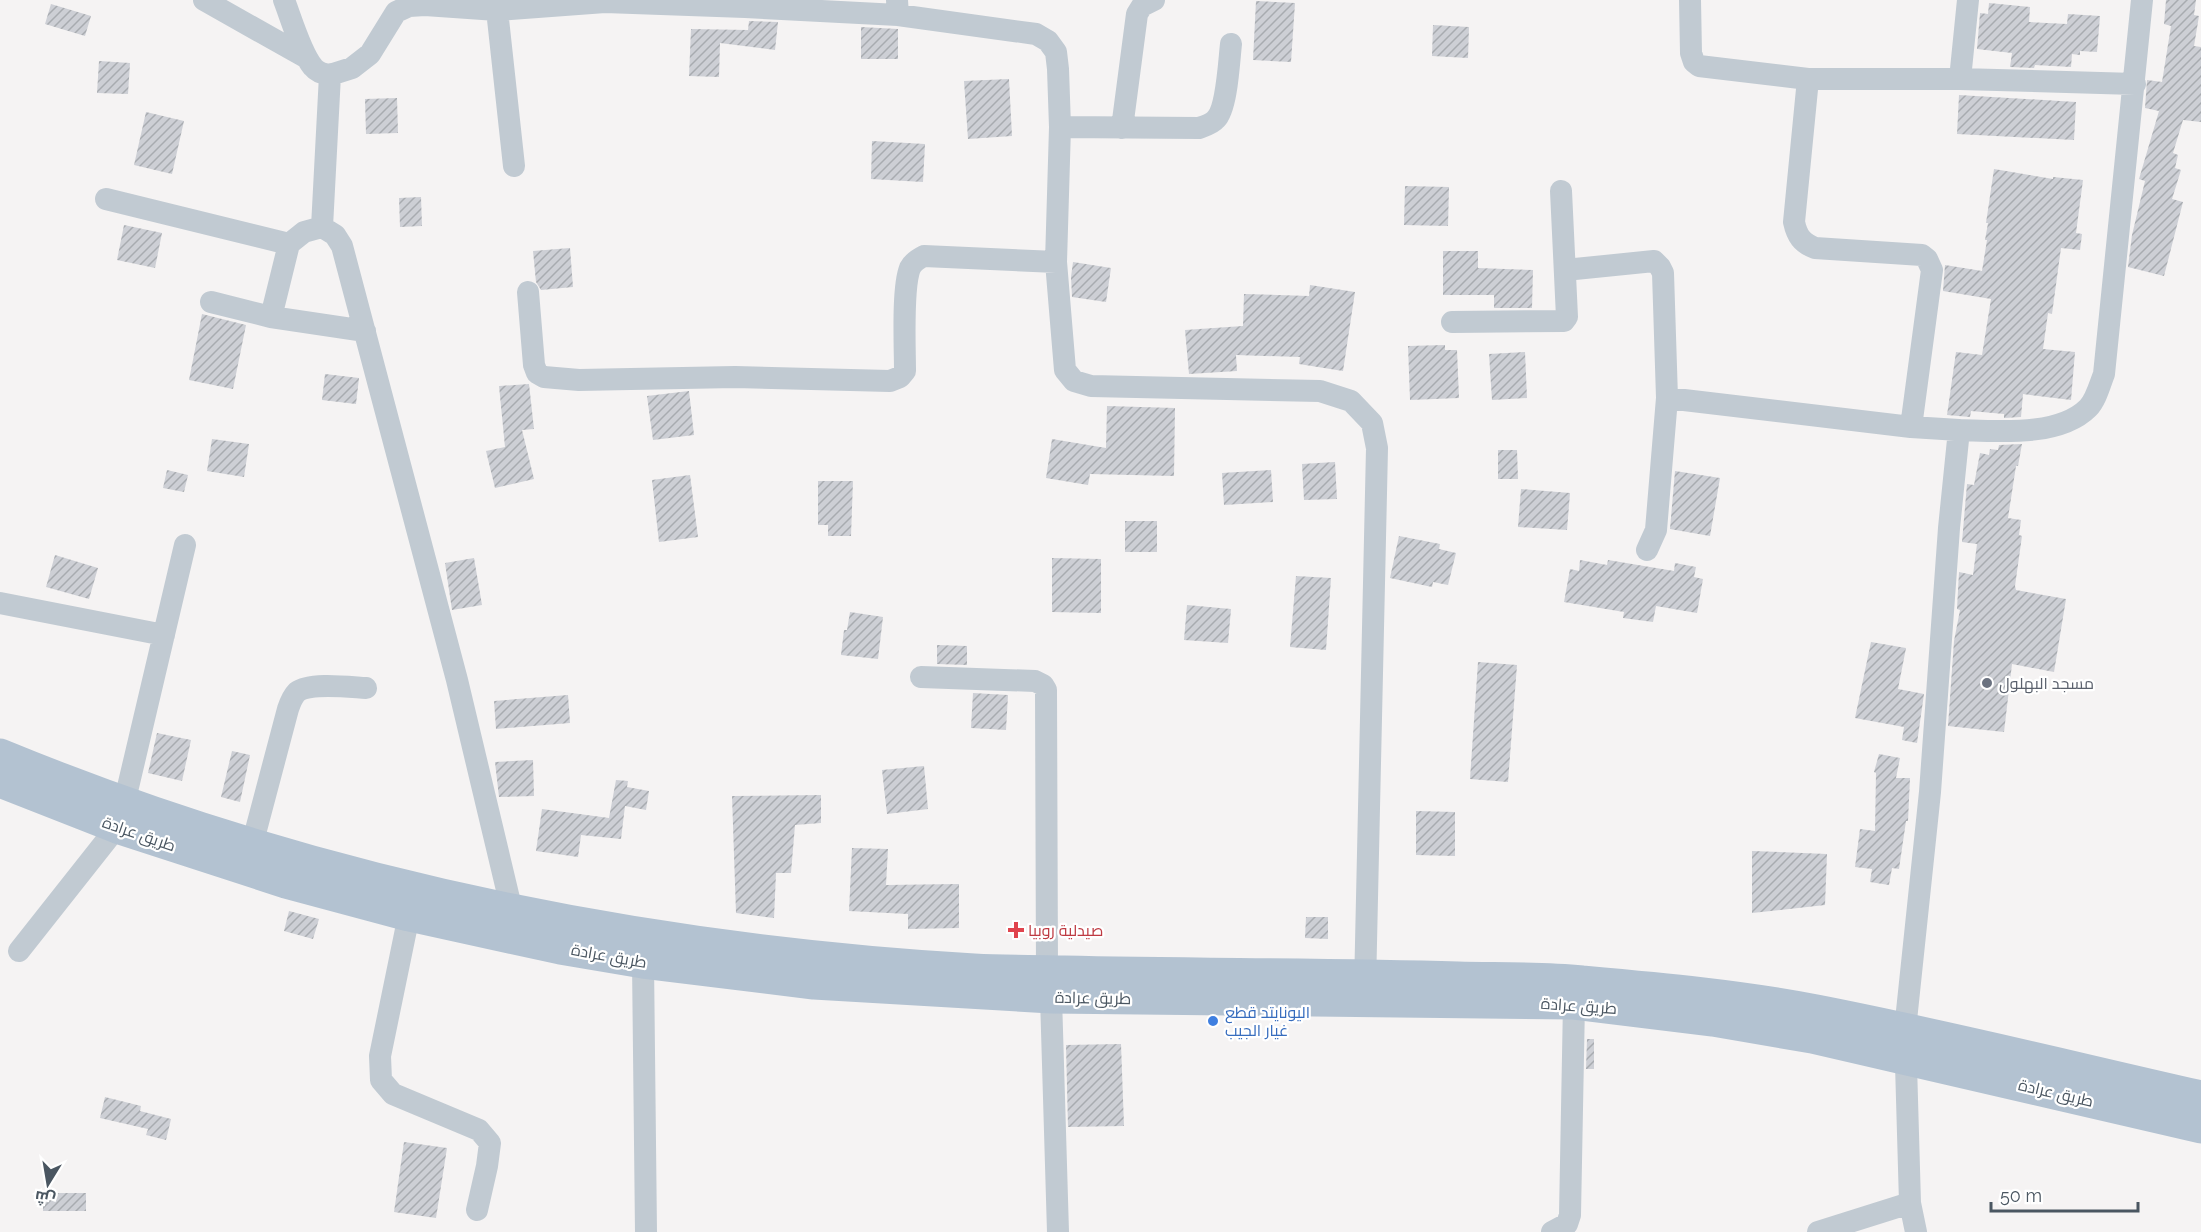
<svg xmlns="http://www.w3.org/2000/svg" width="2201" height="1232" font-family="Raleway,Cairo,sans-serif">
<defs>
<pattern id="building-hatch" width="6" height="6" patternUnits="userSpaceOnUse" patternTransform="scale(1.5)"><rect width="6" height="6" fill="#cdcfd5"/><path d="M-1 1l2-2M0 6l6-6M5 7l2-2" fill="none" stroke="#a8abb0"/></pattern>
</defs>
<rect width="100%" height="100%" fill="#f5f3f3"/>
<path fill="url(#building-hatch)" d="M 2166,0 L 2196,0 L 2194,15 L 2199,16 L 2194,46 L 2201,47 L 2201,122 L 2183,120 L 2173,153 L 2178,155 L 2175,168 L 2181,170 L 2172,199 L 2183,202 L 2164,276 L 2128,267 L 2132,235 L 2145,181 L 2139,179 L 2159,111 L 2145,108 L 2147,80 L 2162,82 L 2171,26 L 2164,24 Z
M 1256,1 L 1295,3 L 1291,62 L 1253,60 Z
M 1989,3 L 2030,7 L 2029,22 L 2067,24 L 2068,14 L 2100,16 L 2097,52 L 2080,51 L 2080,55 L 2072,54 L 2071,67 L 2035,65 L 2034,68 L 2010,67 L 2012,53 L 1977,49 L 1980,13 L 1988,14 Z
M 51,4 L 91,16 L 85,36 L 45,24 Z
M 749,21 L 778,22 L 775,50 L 720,43 L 719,77 L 689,76 L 691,29 L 748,30 Z
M 1433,25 L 1469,27 L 1468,58 L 1432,56 Z
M 861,27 L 898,29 L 898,59 L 861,59 Z
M 99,61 L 130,63 L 128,94 L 97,93 Z
M 1009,79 L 1012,136 L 968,139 L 964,81 Z
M 1959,95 L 2076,102 L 2074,140 L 1957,134 Z
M 397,98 L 398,133 L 366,134 L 365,99 Z
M 146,112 L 184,121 L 172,174 L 134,165 Z
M 872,141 L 925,144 L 923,182 L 871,179 Z
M 1994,169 L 2053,179 L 2053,177 L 2083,180 L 2076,233 L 2082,234 L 2080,250 L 2061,248 L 2052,314 L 2048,313 L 2043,349 L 2075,352 L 2071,400 L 2023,394 L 2021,417 L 2004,418 L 2004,414 L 1971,411 L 1970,417 L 1947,415 L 1956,352 L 1982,355 L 1991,299 L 1943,291 L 1945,265 L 1982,271 L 1987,240 L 1985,240 L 1988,223 L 1986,223 Z
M 1405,186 L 1449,187 L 1448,226 L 1404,225 Z
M 421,197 L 422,226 L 400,227 L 399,198 Z
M 124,225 L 162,233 L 155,268 L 117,260 Z
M 570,248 L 573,287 L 541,290 L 536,282 L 533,251 Z
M 1443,251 L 1478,251 L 1478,268 L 1533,270 L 1532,308 L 1494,308 L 1494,295 L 1443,295 Z
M 1073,262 L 1111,268 L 1106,302 L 1072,297 L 1071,277 Z
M 1310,285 L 1355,292 L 1343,371 L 1299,364 L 1300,357 L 1236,355 L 1237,371 L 1189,374 L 1185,330 L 1243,326 L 1244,294 L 1309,296 Z
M 202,314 L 246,325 L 233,389 L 189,380 Z
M 1445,345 L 1445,350 L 1457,350 L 1459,398 L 1410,400 L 1408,346 Z
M 1525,352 L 1527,398 L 1492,400 L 1489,354 Z
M 325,374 L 359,378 L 356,404 L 322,400 Z
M 529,384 L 534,429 L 522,430 L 534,479 L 495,488 L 486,451 L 505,447 L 499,386 Z
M 689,391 L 694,435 L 653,440 L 647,396 Z
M 1107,406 L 1175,408 L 1174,476 L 1090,474 L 1088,485 L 1046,478 L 1052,439 L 1106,448 Z
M 212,439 L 249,444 L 244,477 L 207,471 Z
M 2022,444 L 2018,466 L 2016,466 L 2008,518 L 2021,520 L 2019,535 L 2022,536 L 2015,586 L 2016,590 L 2066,599 L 2054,672 L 2012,664 L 2004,732 L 1948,726 L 1954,641 L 1960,610 L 1957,609 L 1959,572 L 1973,575 L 1977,544 L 1962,542 L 1967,484 L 1974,485 L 1980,453 L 1989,455 L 1990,449 L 1998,450 L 1999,445 Z
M 1498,450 L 1517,450 L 1518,479 L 1498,479 Z
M 1335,462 L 1337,499 L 1304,500 L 1302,464 Z
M 167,470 L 188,475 L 184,492 L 163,488 Z
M 1271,470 L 1273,502 L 1224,505 L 1222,473 Z
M 1675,471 L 1720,478 L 1710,536 L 1670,529 Z
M 690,475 L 698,537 L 659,542 L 652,480 Z
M 818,481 L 853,481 L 851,536 L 828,536 L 828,525 L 818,525 Z
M 1521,489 L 1570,493 L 1567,530 L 1518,527 Z
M 1125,521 L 1157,521 L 1157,552 L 1125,552 Z
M 1399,536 L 1440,544 L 1439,549 L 1456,553 L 1448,585 L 1433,582 L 1432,587 L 1390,578 Z
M 55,555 L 98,568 L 89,599 L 46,587 Z
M 474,558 L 482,605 L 452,610 L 445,563 Z
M 1052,558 L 1101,559 L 1101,613 L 1052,612 Z
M 1580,560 L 1607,565 L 1608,560 L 1674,571 L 1675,563 L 1696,567 L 1694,577 L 1703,579 L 1697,613 L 1656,606 L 1653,622 L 1623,618 L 1624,612 L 1564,602 L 1570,569 L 1579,571 Z
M 1296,576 L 1331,578 L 1326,650 L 1290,647 Z
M 1187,605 L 1231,609 L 1228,643 L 1184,640 Z
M 850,612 L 883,617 L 878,659 L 841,655 L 844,630 L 847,630 Z
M 1871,642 L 1906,648 L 1898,689 L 1924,694 L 1917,743 L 1902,740 L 1904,727 L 1855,718 Z
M 937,645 L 967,646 L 967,665 L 937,664 Z
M 1478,662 L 1517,665 L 1508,782 L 1470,779 Z
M 973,693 L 1008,695 L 1006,730 L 971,728 Z
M 568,695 L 570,723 L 496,729 L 494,701 Z
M 157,733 L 191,740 L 182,781 L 148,773 Z
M 232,751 L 250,755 L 240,802 L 221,797 Z
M 1879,754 L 1900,758 L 1896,778 L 1910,778 L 1908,821 L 1906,821 L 1899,869 L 1892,868 L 1889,885 L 1870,882 L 1872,869 L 1855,867 L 1860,829 L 1875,831 L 1876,773 L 1874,772 Z
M 533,760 L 534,796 L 499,797 L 495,762 Z
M 924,766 L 928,809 L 887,814 L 882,770 Z
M 616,780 L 628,781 L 627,787 L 649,791 L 646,810 L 625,806 L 621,839 L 581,835 L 578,857 L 536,851 L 542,809 L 609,818 Z
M 821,795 L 821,823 L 795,825 L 791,873 L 776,873 L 774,918 L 736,913 L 732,796 Z
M 1416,811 L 1455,812 L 1455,856 L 1416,855 Z
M 852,848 L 888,849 L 886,885 L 959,884 L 959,928 L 908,929 L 908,914 L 849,911 Z
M 1752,851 L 1827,854 L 1825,905 L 1752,913 Z
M 289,911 L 319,919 L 313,939 L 284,931 Z
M 1306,917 L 1328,917 L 1328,939 L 1305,938 Z
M 1587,1039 L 1594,1039 L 1594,1069 L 1586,1069 Z
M 1121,1044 L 1124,1126 L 1068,1127 L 1066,1045 Z
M 105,1097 L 141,1106 L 140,1111 L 171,1119 L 166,1140 L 146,1135 L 148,1129 L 100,1118 Z
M 404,1142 L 447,1148 L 436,1218 L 394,1212 Z
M 43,1193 L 86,1193 L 86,1211 L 43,1211 Z"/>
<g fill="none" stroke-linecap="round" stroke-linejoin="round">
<path stroke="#c1cad2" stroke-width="22" d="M 204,0 L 307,58
M 284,0 C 291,18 301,53 313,67 C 317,72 323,74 330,75 L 322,227 L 335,235 L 342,246 L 457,680 L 512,911
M 897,0 L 898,15 L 1036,34 L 1048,41 L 1056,52 L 1058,69 L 1060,127 L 1056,262 L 1065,370 L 1074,381 L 1091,386 L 1320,391 L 1351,401 L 1372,423 L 1377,448 L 1365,988
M 1690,0 L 1691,53 L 1694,62 L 1699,66 L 1808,79 L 1960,79 L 2135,84
M 497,10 L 514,166
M 330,75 L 352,68 L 370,54 L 396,12 L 409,6 L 425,5 L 497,10 L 605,2 L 745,7 L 898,15
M 1808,79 L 1794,222 C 1797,236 1802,243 1815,248 L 1922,255 L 1927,259 L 1932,270 L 1911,427
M 1960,79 L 1968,0
M 1060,127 L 1199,128 C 1205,126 1212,124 1216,119 C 1227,108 1229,61 1231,44
M 1122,128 L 1137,14 L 1142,6 L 1154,0
M 106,199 L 289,244
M 1565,270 L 1654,261 L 1660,267 L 1663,273 L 1667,398
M 528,292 L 534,365 L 537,373 L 544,377 L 579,380 L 735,377 L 890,381 L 900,377 L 905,371 C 905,347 902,288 910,268 C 913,262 918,259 924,256 L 1056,262
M 211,302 L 271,317 L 365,331
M 271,317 L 289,244 L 304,232 L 322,227
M 1452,322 L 1564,321 L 1567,317 L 1561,191
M 1647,550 L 1656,530 L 1667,398 L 1911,427 L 1959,430
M 0,603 L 164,635
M 921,677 L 1035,681 L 1043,685 L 1046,690 L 1047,971
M 124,804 L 185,545
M 252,845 L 288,709 C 290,703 292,697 297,692 C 310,682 349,687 366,688
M 409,915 L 380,1056 L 381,1080 L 393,1094 L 479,1130 L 490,1143 L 487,1166 L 477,1210
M 19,951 L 117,827
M 643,962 L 646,1232
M 1051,997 L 1058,1232
M 1552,1232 L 1567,1224 L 1570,1215 L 1574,1003
M 1818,1232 L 1910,1203
M 1916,1232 L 1910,1203 L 1905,1030 L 1930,792 L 1949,528 L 1959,430 C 1998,431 2059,437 2088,408 C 2096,400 2100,384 2104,374 L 2142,0"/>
<path stroke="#b3c2d1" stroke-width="33" d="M 0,755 C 311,883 639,950 974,970 C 1004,972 1034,971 1064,972 C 1195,975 1327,974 1458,978 C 1499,979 1541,978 1582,982 C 1660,989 1739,996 1816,1011 C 1945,1036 2073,1068 2201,1097
M 0,781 L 117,827 L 286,882 L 409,915 L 560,948 L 643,962 L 814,983 L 1051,997 L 1574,1003 L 1713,1020 L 1812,1037 L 2201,1127"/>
</g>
<circle fill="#6b7280" stroke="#fff" stroke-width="2" cx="1987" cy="683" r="6"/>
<path fill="#e0444e" stroke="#fff" stroke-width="2" d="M1013 921h6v6h6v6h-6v6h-6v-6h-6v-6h6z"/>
<circle fill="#3f7fe0" stroke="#fff" stroke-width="2" cx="1213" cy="1021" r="6"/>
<g text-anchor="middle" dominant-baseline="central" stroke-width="4.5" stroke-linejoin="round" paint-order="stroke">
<g font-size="16" fill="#5b616d" stroke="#fff" text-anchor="start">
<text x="1999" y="683">مسجد البهلول</text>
</g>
<g font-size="16" fill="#4a5661" stroke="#fff">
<text transform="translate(139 834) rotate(19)">طريق عرادة</text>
<text transform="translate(609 956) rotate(10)">طريق عرادة</text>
<text transform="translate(1093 998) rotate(1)">طريق عرادة</text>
<text transform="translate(1579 1006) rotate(4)">طريق عرادة</text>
<text transform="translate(2056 1093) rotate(13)">طريق عرادة</text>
</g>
<g font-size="16" fill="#be3a42" stroke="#fff" text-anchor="start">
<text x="1028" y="930">صيدلية روبيا</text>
</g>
<g font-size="16" fill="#366cbe" stroke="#fff" text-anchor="start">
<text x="1225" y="1012">اليونايتد قطع<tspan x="1225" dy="18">غيار الجيب</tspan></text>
</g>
</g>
<g transform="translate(48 1184) rotate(191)" stroke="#ffffff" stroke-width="4.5" paint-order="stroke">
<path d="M0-4.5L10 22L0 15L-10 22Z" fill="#4a5661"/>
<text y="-9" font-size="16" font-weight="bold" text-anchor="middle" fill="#4a5661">ش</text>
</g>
<path d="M1991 1202v9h147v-9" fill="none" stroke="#4a5661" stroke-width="3"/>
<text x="2000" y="1202" font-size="18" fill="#4a5661" stroke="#ffffff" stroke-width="4.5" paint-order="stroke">50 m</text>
</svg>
